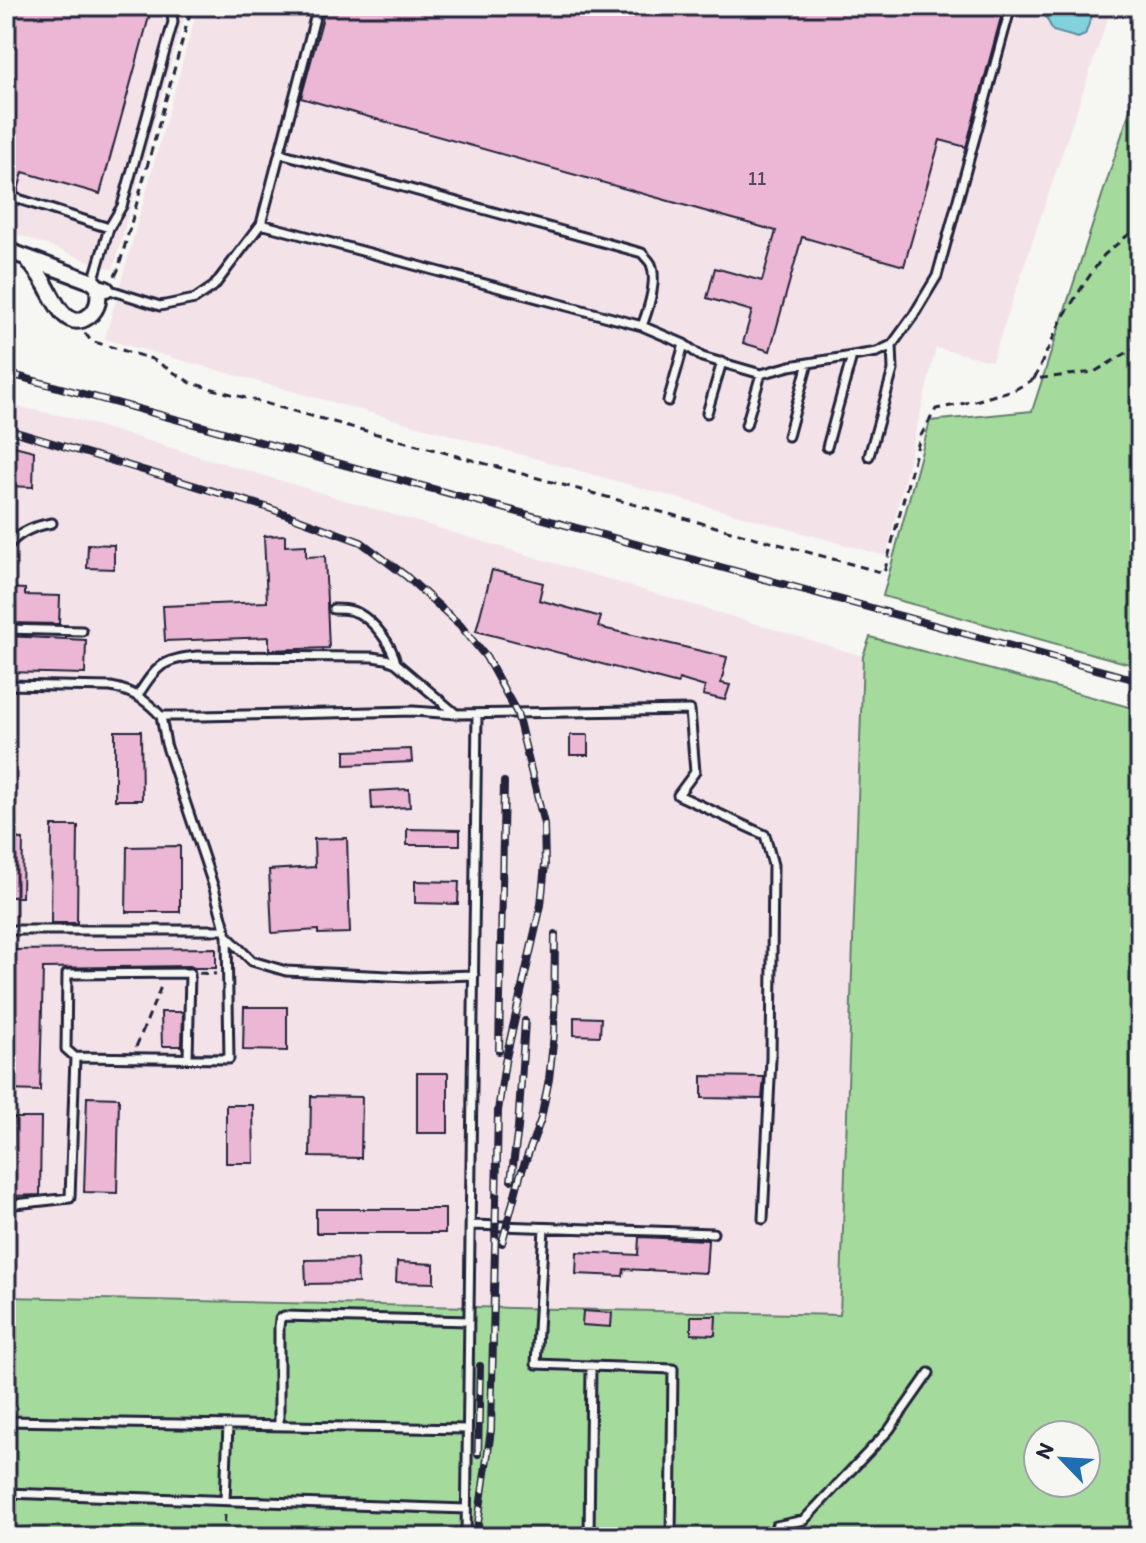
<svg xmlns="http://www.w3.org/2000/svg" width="1146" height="1543" font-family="Itim,sans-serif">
<rect width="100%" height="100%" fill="#f6f6f2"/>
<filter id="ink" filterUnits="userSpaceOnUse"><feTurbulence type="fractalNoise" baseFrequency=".0125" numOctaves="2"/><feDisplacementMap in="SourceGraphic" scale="16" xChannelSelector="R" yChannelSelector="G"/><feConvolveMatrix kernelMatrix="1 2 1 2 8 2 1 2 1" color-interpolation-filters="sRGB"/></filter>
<g filter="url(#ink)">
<path fill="#f3e3e9" d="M 6,6 L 187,6 L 113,270 L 6,230 Z
M 198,6 L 1112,6 L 992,361 L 936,348 L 886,556 L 105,339 Z
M 6,404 L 72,418 L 863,656 L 840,1315 L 6,1537 Z"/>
<path fill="#a5da9d" stroke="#647e6c" stroke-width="2" fill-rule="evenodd" d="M 1140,79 L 1140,667 L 883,596 L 930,421 L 1032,411 Z
M 870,637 L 1140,710 L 1140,1537 L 6,1537 L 6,1297 L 840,1315 L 863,656 ZM 1038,1435 L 1086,1435 L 1086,1483 L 1038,1483 Z"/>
<path fill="#82d2de" stroke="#5c8c9d" stroke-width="2" d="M 1043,6 L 1095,6 L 1085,35 L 1078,38 L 1053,31 L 1042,9 Z"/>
<path fill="#ebb7d4" stroke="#22223b" stroke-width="2" d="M 6,6 L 152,6 L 100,194 L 23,172 L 18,191 L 6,188 Z
M 326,6 L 1004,6 L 966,147 L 940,140 L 904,266 L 802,237 L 770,351 L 743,343 L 752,311 L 707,298 L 715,268 L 762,281 L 776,231 L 301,98 Z
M 6,444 L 34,451 L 33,487 L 6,486 Z
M 285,535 L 285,546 L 306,545 L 306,557 L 325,556 L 329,648 L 269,650 L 269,637 L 165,641 L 163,606 L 267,602 L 264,536 Z
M 88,544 L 114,545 L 114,569 L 87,568 Z
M 492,570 L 543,583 L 539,600 L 601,617 L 598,627 L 727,657 L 721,683 L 730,685 L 725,700 L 703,695 L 705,687 L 679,679 L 678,684 L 476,631 Z
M 6,588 L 25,589 L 25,595 L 60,596 L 59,624 L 6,623 Z
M 6,636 L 86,640 L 85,674 L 6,672 Z
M 115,731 L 141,731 L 142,800 L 115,800 Z
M 570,735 L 588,735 L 588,755 L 570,755 Z
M 411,749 L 412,762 L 345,765 L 345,751 Z
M 409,789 L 410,807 L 372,809 L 371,791 Z
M 52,826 L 78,826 L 77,923 L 51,923 Z
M 407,829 L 460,830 L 460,845 L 407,845 Z
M 6,838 L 23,839 L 22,897 L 6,897 Z
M 347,838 L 350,933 L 318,934 L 318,930 L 272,933 L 269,870 L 315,867 L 314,839 Z
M 180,846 L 180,912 L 126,912 L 127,847 Z
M 415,881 L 459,882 L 458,904 L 415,903 Z
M 216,948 L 216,968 L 194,968 L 190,966 L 43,968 L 40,1091 L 6,1090 L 6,950 Z
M 244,1007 L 287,1007 L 287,1051 L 243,1050 Z
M 161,1012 L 183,1012 L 182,1046 L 162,1046 Z
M 574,1017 L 601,1018 L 600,1036 L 574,1035 Z
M 417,1073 L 448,1073 L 448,1133 L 417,1133 Z
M 702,1076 L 764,1077 L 762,1099 L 702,1098 Z
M 311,1096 L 362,1097 L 361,1158 L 310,1157 Z
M 87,1097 L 119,1098 L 117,1193 L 84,1192 Z
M 226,1105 L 253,1105 L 254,1163 L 226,1163 Z
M 13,1118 L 41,1118 L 40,1195 L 12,1196 Z
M 316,1209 L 445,1209 L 445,1233 L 316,1233 Z
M 639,1237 L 708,1240 L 706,1273 L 624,1269 L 623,1276 L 576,1274 L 577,1252 L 638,1255 Z
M 357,1259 L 358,1283 L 306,1284 L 305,1260 Z
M 397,1262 L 434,1264 L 434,1283 L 396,1282 Z
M 583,1311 L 612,1313 L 611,1327 L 582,1325 Z
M 691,1316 L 716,1316 L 715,1335 L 691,1334 Z"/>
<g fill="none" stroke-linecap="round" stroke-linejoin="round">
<defs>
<path id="lane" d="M 280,153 L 642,253 C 645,257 649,260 651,264 C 658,281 648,310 642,326
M 6,195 L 109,228 L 93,282
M 261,224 L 642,326 L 684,344 L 702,357 L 761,374 L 790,366 L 877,352 L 892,345 L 913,316 L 937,276 L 1011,6
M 109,228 L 122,206 L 173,22 L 171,6
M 107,289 L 160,306 L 195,299 L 214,286 L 261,224 L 318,6
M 668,401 L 684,344
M 707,413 L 722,362
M 746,425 L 761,374
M 788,436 L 808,363
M 827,447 L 852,356
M 869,456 L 893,370 L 892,345
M 6,549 C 16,533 34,526 52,523
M 333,609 C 342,609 349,609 358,613 C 375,622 392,645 396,663
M 6,629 L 82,631
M 6,685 L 111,687 C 133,691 146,700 161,716 L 202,716 L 413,711 L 456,714 L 690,710 L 695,772 L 678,795 L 765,835 L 773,865 L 771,1059 L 763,1219
M 138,695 C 157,666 162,659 197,656 L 372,657 L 386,659 L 396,663 L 456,714
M 161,716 L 166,744 L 214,888 L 227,936 L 252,961 L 286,971 L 409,977 L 474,975
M 6,930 L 225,930
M 75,1057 L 66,1049 L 67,974 L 190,973 L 188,1058
M 6,1205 L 70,1198 L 75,1057 L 229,1059 L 227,936
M 471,1225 L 713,1233
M 544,1228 L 536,1364 L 673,1369 L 671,1537
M 6,1421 L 467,1429
M 279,1426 L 279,1327 L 280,1319 L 284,1316 L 469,1321
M 6,1493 L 466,1509
M 225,1500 L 228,1425
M 466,1537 L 477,714
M 589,1537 L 591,1366
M 775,1537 L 776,1526 L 804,1520 L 889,1430 L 929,1373"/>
<path id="street" d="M 6,250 L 93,282 L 98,287 L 106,289
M 27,258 C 33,267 40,275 45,284 C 54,299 66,333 89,316 C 99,308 99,299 98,287"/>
</defs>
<use href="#lane" stroke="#22223b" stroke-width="13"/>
<use href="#street" stroke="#22223b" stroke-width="20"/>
<path stroke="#22223b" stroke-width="3" stroke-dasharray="8 6" stroke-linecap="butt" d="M 1140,26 L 1136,39 L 1140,59
M 115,276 L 118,270 L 192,6
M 85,333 L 91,341 L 152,359 L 191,383 L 884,573 L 920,437 L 936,409 L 975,401 L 1016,389 L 1034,379 L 1094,372 L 1140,345
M 1034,379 L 1062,319 L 1084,284 L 1104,255 L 1128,235 L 1140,235
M 199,973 L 216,974
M 136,1047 L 162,984
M 224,1537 L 225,1513"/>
<use href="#lane" stroke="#f6f6f2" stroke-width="7"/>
<use href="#street" stroke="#f6f6f2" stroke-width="14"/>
<defs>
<path id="rail" d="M 6,373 L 1140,681
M 6,429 L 266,507 L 361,542 L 406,576 L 460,625 L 486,657 L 517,713 L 544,824 L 545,864 L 541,905 L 505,1062 L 498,1111 L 491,1430 L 476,1537
M 499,1051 L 504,782
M 511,1180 L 518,1128 L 525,1021
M 502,1243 L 520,1176 L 541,1119 L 549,1079 L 554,1034 L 555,934
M 478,1454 L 480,1366"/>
</defs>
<use href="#rail" stroke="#22223b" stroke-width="8"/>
<use href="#rail" stroke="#f6f6f2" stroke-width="5" stroke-dasharray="15" stroke-linecap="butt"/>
</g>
</g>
<g text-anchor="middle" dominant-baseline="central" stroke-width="8" stroke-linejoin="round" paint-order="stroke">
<g font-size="20" fill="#544761">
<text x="757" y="178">11</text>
</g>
</g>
<rect width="1146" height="1543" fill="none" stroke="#f6f6f2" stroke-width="32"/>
<rect x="16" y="16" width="1114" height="1511" fill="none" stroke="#22223b" stroke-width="3" filter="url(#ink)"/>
<g transform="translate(1062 1459) rotate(295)"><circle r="38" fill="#f6f6f2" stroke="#a1a1a9" stroke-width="2"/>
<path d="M0-6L14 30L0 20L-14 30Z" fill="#1f6fb2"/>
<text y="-12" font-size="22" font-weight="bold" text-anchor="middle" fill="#22223b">N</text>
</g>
</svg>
